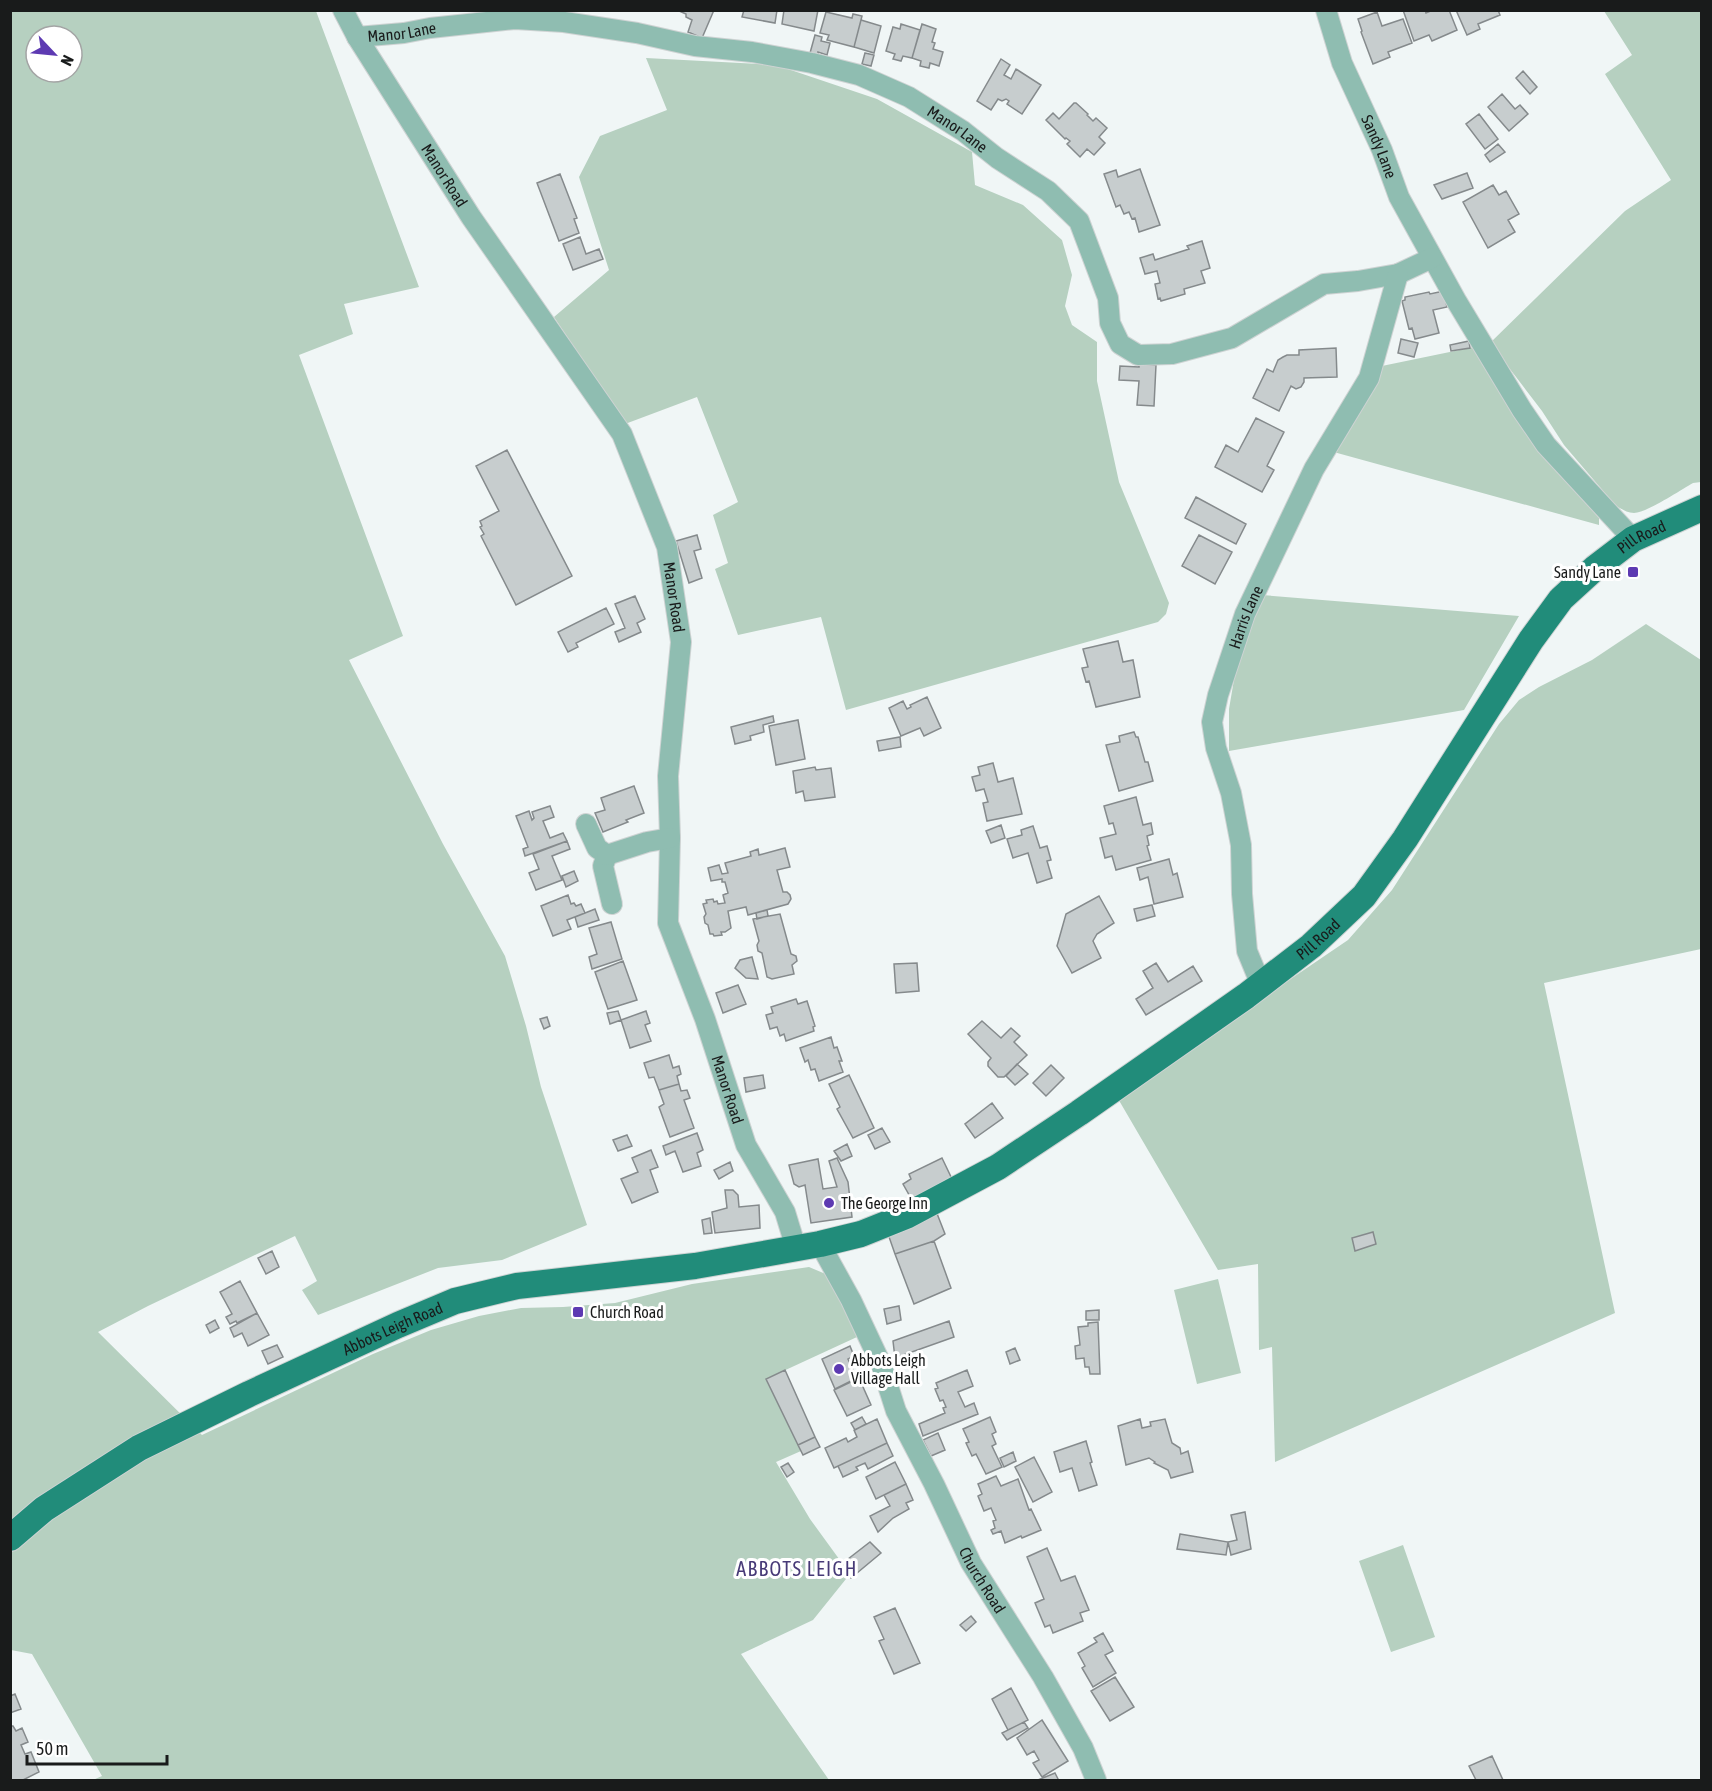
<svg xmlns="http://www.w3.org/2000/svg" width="1712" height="1791" font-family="'Asap Condensed',sans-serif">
<rect width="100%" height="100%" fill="#f0f6f6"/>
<path fill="#b6d0c0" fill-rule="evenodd" d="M 10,11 L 316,11 L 419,287 L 344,304 L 353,334 L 299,355 L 403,636 L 349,660 L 443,844 L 505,956 L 526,1026 L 541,1087 L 587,1225 L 502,1260 L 438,1268 L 318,1315 L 302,1290 L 317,1281 L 295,1236 L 148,1306 L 98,1332 L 202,1435 L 373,1354 L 431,1330 L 479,1316 L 521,1308 L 563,1307 L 615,1303 L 692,1284 L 809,1267 L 828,1275 L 857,1337 L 766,1379 L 801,1451 L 776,1462 L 810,1519 L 850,1574 L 813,1620 L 741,1654 L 829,1780 L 93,1780 L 102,1776 L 32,1654 L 11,1650 ZM 36,36 L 72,36 L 72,72 L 36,72 Z
M 1604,11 L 1701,11 L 1701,482 L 1693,483 C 1679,491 1648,512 1634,513 C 1627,513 1622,509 1616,506 L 1564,445 L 1542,411 L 1490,343 L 1625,211 L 1671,180 L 1605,74 L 1632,55 Z
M 646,58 L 776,65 L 877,99 L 972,152 L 975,185 L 1023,205 L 1062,240 L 1072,275 L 1065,306 L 1072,325 L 1097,342 L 1097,381 L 1119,482 L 1169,603 L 1166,614 L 1158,622 L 846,710 L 821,617 L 738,635 L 715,569 L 728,563 L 713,515 L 738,502 L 697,397 L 625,424 L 554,317 L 609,270 L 579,177 L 600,136 L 667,110 Z
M 1474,347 L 1544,454 L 1599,518 L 1599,525 L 1330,451 L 1377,367 Z
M 1262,595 L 1519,616 L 1464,710 L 1229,751 L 1229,709 L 1237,662 Z
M 1646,624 L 1701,660 L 1701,949 L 1544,983 L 1615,1313 L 1275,1462 L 1272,1347 L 1259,1350 L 1258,1264 L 1218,1270 L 1117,1097 L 1348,940 L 1392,890 L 1499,724 L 1519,700 L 1539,687 L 1592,660 Z
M 1218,1279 L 1241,1373 L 1197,1384 L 1174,1290 Z
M 1403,1545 L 1435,1637 L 1391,1652 L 1359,1561 Z"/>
<path fill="#c7cdce" stroke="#858a8c" stroke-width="1.5" d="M 677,10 L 714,10 L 702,38 L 688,32 L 692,20 L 686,17 L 686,14 Z
M 744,10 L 777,10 L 775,23 L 742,17 Z
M 784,10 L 818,10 L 814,31 L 782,24 Z
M 1403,10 L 1425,10 L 1426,13 L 1433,10 L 1449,10 L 1457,30 L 1432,41 L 1429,35 L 1414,41 Z
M 1456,10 L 1498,10 L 1500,15 L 1478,24 L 1480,29 L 1467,35 Z
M 826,12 L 852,18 L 853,14 L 862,16 L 854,47 L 827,40 L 829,35 L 820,33 Z
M 1377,12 L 1382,26 L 1403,19 L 1412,43 L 1388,52 L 1390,57 L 1373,64 L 1361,32 L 1362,31 L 1358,19 Z
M 861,20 L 881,26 L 874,53 L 854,47 Z
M 901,24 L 920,30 L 912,58 L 903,56 L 901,61 L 893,59 L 895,54 L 886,51 L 893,27 L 900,29 Z
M 922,24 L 936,29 L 932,42 L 935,43 L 933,49 L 943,52 L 939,66 L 930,63 L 929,68 L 920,66 L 921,61 L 912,58 Z
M 815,35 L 822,37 L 821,41 L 830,43 L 827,55 L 818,52 L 818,55 L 810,53 Z
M 865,53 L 874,55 L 871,66 L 862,64 Z
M 1001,59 L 1010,65 L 1004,75 L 1011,79 L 1016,69 L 1041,85 L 1022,114 L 1007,104 L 1009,101 L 1006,99 L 1002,101 L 998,99 L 991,110 L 977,101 Z
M 1523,71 L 1537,87 L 1530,94 L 1516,78 Z
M 1502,94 L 1515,109 L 1520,105 L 1528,114 L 1509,131 L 1488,107 Z
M 1074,103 L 1076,103 L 1088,114 L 1087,115 L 1093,121 L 1096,118 L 1107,128 L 1099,137 L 1105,143 L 1094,155 L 1087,149 L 1080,157 L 1067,144 L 1070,141 L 1066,138 L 1065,139 L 1046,120 L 1053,113 L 1059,119 Z
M 1479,114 L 1498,139 L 1485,149 L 1466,124 Z
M 1498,144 L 1505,152 L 1490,162 L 1485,155 Z
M 1140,169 L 1160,225 L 1139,232 L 1135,218 L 1132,219 L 1129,212 L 1124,214 L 1120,205 L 1116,207 L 1104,174 L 1116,170 L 1118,177 Z
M 1467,173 L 1473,188 L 1442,199 L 1434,185 Z
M 560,174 L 577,218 L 574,219 L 579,233 L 559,241 L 537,183 Z
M 1493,185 L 1499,195 L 1506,191 L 1519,214 L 1508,220 L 1515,232 L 1488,248 L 1463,202 Z
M 580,237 L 586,254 L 599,249 L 603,259 L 573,270 L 563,244 Z
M 1202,241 L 1210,268 L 1201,271 L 1205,283 L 1184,289 L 1185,294 L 1161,301 L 1160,298 L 1158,299 L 1155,284 L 1160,283 L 1157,271 L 1145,274 L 1140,258 L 1153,254 L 1155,260 L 1189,249 L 1187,246 Z
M 1444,291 L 1447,307 L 1433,310 L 1439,333 L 1415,339 L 1412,328 L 1409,329 L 1402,301 L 1405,300 L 1405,297 L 1429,292 L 1430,294 Z
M 1401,339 L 1418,343 L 1414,357 L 1398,353 Z
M 1469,341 L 1470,348 L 1451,351 L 1450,345 Z
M 1336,348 L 1337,377 L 1304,378 L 1304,382 L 1301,387 L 1296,389 L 1291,386 L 1279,411 L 1253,398 L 1267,369 L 1273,372 L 1278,360 L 1283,357 L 1287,355 L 1299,355 L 1299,350 Z
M 1139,364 L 1156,365 L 1154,406 L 1137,405 L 1139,381 L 1119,380 L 1120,366 L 1139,367 Z
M 1256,418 L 1284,432 L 1267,466 L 1274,470 L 1262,492 L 1215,467 L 1226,445 L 1238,452 Z
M 507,450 L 572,576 L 516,605 L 481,536 L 484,534 L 480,527 L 482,526 L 480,521 L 499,511 L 476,466 Z
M 1196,497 L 1246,524 L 1236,544 L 1185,518 Z
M 697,535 L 701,549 L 694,551 L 702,578 L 689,583 L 676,541 Z
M 1199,535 L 1232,552 L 1215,584 L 1182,566 Z
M 635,596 L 645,619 L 637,623 L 641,632 L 619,642 L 615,632 L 625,628 L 615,604 Z
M 606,608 L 614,624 L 576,643 L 578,647 L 568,652 L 558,632 Z
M 1118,641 L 1123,662 L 1133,660 L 1140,697 L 1096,707 L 1089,681 L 1086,682 L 1082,668 L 1088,667 L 1083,649 Z
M 927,697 L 941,728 L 924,736 L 920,728 L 901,736 L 889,708 L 903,701 L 907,709 L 911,707 L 910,705 Z
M 773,716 L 774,722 L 763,725 L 764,732 L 750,736 L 751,740 L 735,744 L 731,727 Z
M 798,720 L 805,759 L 776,765 L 769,726 Z
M 1134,732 L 1136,737 L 1138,737 L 1145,762 L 1148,762 L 1153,781 L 1119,791 L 1106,745 L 1120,742 L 1119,736 Z
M 900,737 L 901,747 L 879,751 L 877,741 Z
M 993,763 L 998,782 L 1013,778 L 1022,814 L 987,821 L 983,803 L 988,802 L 984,789 L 976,791 L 972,777 L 980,775 L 978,767 Z
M 815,767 L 816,770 L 831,768 L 835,797 L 805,801 L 803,791 L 796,793 L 793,771 Z
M 634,786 L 644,813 L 626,820 L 628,822 L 603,832 L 595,813 L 605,810 L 601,798 Z
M 1136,797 L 1143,825 L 1151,823 L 1153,834 L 1147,836 L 1149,845 L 1147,846 L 1151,860 L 1116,870 L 1112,856 L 1105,858 L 1100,838 L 1116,834 L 1113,823 L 1109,824 L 1104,806 Z
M 550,806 L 554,817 L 543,821 L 550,838 L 563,833 L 567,841 L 525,856 L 523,849 L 528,847 L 516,816 L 529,811 L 532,820 L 534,818 L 532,812 Z
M 1001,825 L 1005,838 L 991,843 L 986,831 Z
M 1033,826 L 1040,848 L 1047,846 L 1051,860 L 1047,861 L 1052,878 L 1037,883 L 1028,853 L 1013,858 L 1007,839 L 1022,835 L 1021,830 Z
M 567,841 L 570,849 L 552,856 L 562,880 L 536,890 L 529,873 L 539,869 L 533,854 Z
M 785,848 L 790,867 L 777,870 L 783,892 L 787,892 L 790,895 L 791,899 L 788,904 L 748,915 L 746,907 L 728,911 L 731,928 L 725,932 L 721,932 L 722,935 L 714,936 L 713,934 L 710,934 L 708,925 L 705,923 L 704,917 L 706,914 L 703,904 L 707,903 L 706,900 L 713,899 L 714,902 L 717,901 L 718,904 L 725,903 L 723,895 L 728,893 L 725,882 L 722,882 L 722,879 L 711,881 L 708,868 L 719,865 L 722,874 L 728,873 L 725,863 L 751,856 L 750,852 L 758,849 L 759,855 Z
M 1169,859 L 1173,875 L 1177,873 L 1183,897 L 1154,904 L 1148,877 L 1140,880 L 1137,868 Z
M 574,871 L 578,881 L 566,887 L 562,876 Z
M 568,895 L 571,904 L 574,903 L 576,906 L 581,904 L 585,913 L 567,920 L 571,929 L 553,936 L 541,906 Z
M 1099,896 L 1114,923 L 1097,934 L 1093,941 L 1101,958 L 1072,973 L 1057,946 L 1066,914 Z
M 1152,905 L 1155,916 L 1137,921 L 1134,909 Z
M 595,909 L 599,920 L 578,927 L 575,917 Z
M 767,910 L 768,916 L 757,919 L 756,913 Z
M 780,914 L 791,954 L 796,956 L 797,961 L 792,965 L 794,974 L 772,979 L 767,977 L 762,953 L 758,951 L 757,945 L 759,941 L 753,919 Z
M 611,922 L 622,959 L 592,969 L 589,957 L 597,954 L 589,928 Z
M 752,957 L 758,979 L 746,978 L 735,968 L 740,960 Z
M 623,961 L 637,1000 L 608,1009 L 595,972 Z
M 917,963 L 919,991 L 896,993 L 894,964 Z
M 1156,963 L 1168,982 L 1193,966 L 1202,981 L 1146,1015 L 1136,999 L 1153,988 L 1143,971 Z
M 738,985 L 746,1004 L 723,1013 L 716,993 Z
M 796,999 L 798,1004 L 807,1001 L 815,1026 L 813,1027 L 814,1031 L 786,1041 L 784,1034 L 780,1036 L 777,1027 L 770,1029 L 766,1015 L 773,1013 L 771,1007 Z
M 618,1011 L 621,1020 L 610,1024 L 607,1013 Z
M 646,1011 L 650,1023 L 645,1025 L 651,1041 L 630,1048 L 621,1020 Z
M 547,1017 L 550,1026 L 544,1029 L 540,1019 Z
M 982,1021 L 1001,1038 L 1011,1028 L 1020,1036 L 1014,1042 L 1027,1055 L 1004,1077 L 998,1077 L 988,1066 L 988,1062 L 991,1058 L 968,1034 Z
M 831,1037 L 834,1048 L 837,1047 L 842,1061 L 839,1061 L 843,1072 L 819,1081 L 815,1069 L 811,1070 L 808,1060 L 805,1062 L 800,1048 Z
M 669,1055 L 673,1068 L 679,1066 L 681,1074 L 677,1076 L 679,1084 L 659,1090 L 654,1077 L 649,1078 L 644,1063 Z
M 1017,1064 L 1028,1074 L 1015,1085 L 1006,1076 Z
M 1051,1065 L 1064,1078 L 1046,1096 L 1033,1083 Z
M 763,1075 L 765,1088 L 746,1092 L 744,1078 Z
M 849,1075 L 874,1128 L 853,1138 L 837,1109 L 840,1107 L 829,1084 Z
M 679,1084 L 681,1091 L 687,1090 L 690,1098 L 684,1100 L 694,1128 L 670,1137 L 659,1107 L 664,1104 L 659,1090 Z
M 992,1103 L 1003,1118 L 975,1138 L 965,1124 Z
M 882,1128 L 890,1142 L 875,1149 L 868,1135 Z
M 697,1133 L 703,1150 L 697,1153 L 701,1166 L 683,1172 L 675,1151 L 666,1155 L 663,1146 Z
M 627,1135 L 632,1146 L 618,1151 L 613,1140 Z
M 847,1144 L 852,1156 L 841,1161 L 834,1151 Z
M 651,1150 L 658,1167 L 650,1170 L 658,1192 L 632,1203 L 621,1179 L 638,1172 L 632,1158 Z
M 837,1158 L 848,1182 L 852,1217 L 811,1223 L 805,1185 L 799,1187 L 794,1184 L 789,1165 L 818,1159 L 823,1189 L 837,1187 L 829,1161 Z
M 942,1158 L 952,1179 L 912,1200 L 903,1184 L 911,1179 L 909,1174 Z
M 730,1162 L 733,1171 L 719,1179 L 714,1170 Z
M 725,1190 L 733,1190 L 738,1195 L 739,1207 L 759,1205 L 760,1228 L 715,1233 L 712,1212 L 727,1208 Z
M 936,1211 L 945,1234 L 934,1241 L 895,1254 L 888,1234 Z
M 710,1218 L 712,1233 L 704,1234 L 702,1220 Z
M 1373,1232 L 1376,1244 L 1355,1251 L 1352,1238 Z
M 934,1241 L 951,1288 L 914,1304 L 895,1254 Z
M 272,1251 L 279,1267 L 266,1274 L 258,1258 Z
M 240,1281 L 257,1313 L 237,1323 L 236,1321 L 230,1324 L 226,1317 L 232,1314 L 220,1292 Z
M 899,1306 L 901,1320 L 887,1324 L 884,1309 Z
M 1099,1310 L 1099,1320 L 1086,1320 L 1086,1311 Z
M 257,1313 L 269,1335 L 248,1346 L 242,1333 L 234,1337 L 230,1328 Z
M 215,1320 L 219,1328 L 210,1333 L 206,1325 Z
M 949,1321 L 954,1337 L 895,1358 L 893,1341 Z
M 1098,1322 L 1100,1374 L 1090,1374 L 1089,1367 L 1085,1367 L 1084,1358 L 1076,1359 L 1075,1346 L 1080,1345 L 1078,1327 L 1088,1326 L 1088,1323 Z
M 277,1345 L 283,1357 L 268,1364 L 262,1351 Z
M 850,1346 L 854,1356 L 848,1359 L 857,1378 L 835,1389 L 822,1359 Z
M 1015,1348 L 1020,1360 L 1010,1364 L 1006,1352 Z
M 785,1370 L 815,1437 L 798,1445 L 766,1379 Z
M 967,1370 L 973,1386 L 958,1392 L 965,1407 L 974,1403 L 978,1414 L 923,1436 L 919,1424 L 945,1413 L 943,1408 L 946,1407 L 943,1400 L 940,1401 L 935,1389 L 938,1388 L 936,1383 Z
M 859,1378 L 871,1405 L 847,1416 L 834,1390 Z
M 862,1417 L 866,1424 L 855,1430 L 851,1423 Z
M 990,1417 L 996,1432 L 992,1434 L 996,1444 L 992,1446 L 1002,1467 L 986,1474 L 976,1454 L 972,1456 L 966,1443 L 969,1442 L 963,1429 Z
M 877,1419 L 887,1443 L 834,1468 L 825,1448 L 846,1438 L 848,1442 L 857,1437 L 854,1430 Z
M 1140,1419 L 1142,1428 L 1151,1426 L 1150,1422 L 1165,1419 L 1172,1443 L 1180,1448 L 1181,1454 L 1188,1451 L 1193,1472 L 1171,1478 L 1168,1470 L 1154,1463 L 1155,1462 L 1149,1458 L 1126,1465 L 1118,1426 Z
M 938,1433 L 945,1450 L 931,1456 L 923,1440 Z
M 815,1437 L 820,1447 L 803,1455 L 798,1445 Z
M 1086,1441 L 1092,1462 L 1090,1463 L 1097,1485 L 1079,1491 L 1072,1468 L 1060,1472 L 1054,1452 Z
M 887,1443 L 893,1456 L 868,1469 L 865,1463 L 856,1467 L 858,1470 L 843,1477 L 838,1466 Z
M 1013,1452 L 1016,1461 L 1004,1467 L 1000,1458 Z
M 1034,1457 L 1052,1492 L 1033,1502 L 1015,1467 Z
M 895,1462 L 906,1484 L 876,1499 L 866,1477 Z
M 788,1463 L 794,1472 L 787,1477 L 781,1467 Z
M 996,1476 L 1001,1486 L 1018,1479 L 1029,1510 L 1031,1509 L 1041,1530 L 1022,1538 L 1021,1536 L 1005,1543 L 1001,1531 L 993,1534 L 991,1530 L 995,1528 L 993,1521 L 996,1520 L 991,1508 L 984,1511 L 978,1496 L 982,1494 L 978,1484 Z
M 906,1484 L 913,1500 L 906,1503 L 909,1509 L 893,1518 L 878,1532 L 870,1516 L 890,1506 L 884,1495 Z
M 1245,1512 L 1251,1549 L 1231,1555 L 1228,1542 L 1237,1540 L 1231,1515 Z
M 1180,1534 L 1228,1542 L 1226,1555 L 1177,1549 Z
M 870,1542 L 881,1553 L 851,1578 L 839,1566 Z
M 1047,1548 L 1061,1581 L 1075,1576 L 1089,1610 L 1080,1613 L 1083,1621 L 1053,1633 L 1050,1625 L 1045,1627 L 1035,1603 L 1044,1599 L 1027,1557 Z
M 895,1608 L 920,1663 L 894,1674 L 879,1641 L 884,1639 L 874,1617 Z
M 971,1616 L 976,1622 L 966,1631 L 960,1625 Z
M 1103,1633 L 1113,1651 L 1105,1655 L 1116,1673 L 1093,1687 L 1082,1668 L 1085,1666 L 1078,1653 L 1097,1642 L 1094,1638 Z
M 1115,1677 L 1134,1707 L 1110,1721 L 1091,1691 Z
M 1011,1688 L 1028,1720 L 1008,1730 L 992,1699 Z
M 15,1694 L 21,1709 L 10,1713 L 10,1696 Z
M 1042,1720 L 1068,1761 L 1042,1777 L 1033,1763 L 1039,1760 L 1034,1751 L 1027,1755 L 1017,1738 Z
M 1024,1722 L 1028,1728 L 1007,1740 L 1002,1733 Z
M 10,1726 L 13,1726 L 16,1731 L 22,1728 L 28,1742 L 21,1745 L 25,1754 L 31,1752 L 39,1772 L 23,1780 L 10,1780 Z
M 1492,1756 L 1503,1780 L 1476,1780 L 1469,1766 Z
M 1055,1773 L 1058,1779 L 1056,1780 L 1038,1780 Z"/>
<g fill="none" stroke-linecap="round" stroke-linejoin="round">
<defs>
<g id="minor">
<path id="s1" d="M 343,10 L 357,37 L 471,217 L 622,434 L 667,547 L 681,642 L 668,776 L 670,838 L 668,923 L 705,1019 L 746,1145 L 785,1212 L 796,1248"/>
<path id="s2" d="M 1326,10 L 1342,63 L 1382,150 L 1399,197 L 1457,302 L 1522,410 L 1546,445 L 1633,539"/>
<path id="s3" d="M 357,37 L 404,33 L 430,28 L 515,19 L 564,22 L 637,33 L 695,46 L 752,52 L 812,63 L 859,75 L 909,97 L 963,131 L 997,158 L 1048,191 L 1079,221 L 1108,298 L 1110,323 L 1120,344 L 1138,355 L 1172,354 L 1232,338 L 1324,284 L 1358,281 L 1398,274 L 1432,258"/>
<path d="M 586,824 L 597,848 L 607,855 L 603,866 L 612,904"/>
<path d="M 607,855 L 647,842 L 670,838"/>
<path id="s4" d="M 1261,985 L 1247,951 L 1242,894 L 1241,845 L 1231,793 L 1216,748 L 1212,722 L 1218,695 L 1245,614 L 1314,469 L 1369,378 L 1398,274"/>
<path id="s5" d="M 820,1244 L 851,1300 L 881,1364 L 896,1411 L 934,1484 L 971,1563 L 1043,1677 L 1083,1748 L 1096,1780"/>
</g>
<g id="major">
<path id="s6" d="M 10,1538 L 44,1509 L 139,1448 L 249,1394 L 398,1325 L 455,1301 L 517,1286 L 695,1266 L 820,1244 L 861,1234 L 906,1216 L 998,1167 L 1079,1113 L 1246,996 L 1311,946 L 1364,896 L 1405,839 L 1531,640 L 1561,599 L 1595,568 L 1633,539 L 1702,508"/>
</g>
</defs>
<use href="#minor" stroke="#ced3d3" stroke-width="22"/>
<use href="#major" stroke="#ced3d3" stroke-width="28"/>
<use href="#minor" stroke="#8fbdb1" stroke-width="20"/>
<use href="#major" stroke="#218c7a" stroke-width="26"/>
</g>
<g fill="#5d3ab2" stroke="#fff" stroke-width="2">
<rect x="1627" y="566" width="12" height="12" rx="3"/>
<circle cx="829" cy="1203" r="6"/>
<rect x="572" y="1306" width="12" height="12" rx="3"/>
<circle cx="839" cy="1369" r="6"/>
</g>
<g text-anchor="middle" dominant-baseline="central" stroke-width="6" stroke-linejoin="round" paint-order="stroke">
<g font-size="16" fill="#191b1b" stroke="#fff">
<text stroke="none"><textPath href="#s3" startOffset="45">Manor Lane</textPath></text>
<text stroke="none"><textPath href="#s3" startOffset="621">Manor Lane</textPath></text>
<text stroke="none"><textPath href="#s2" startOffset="147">Sandy Lane</textPath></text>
<text stroke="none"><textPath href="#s1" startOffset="194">Manor Road</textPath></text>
<text stroke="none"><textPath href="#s6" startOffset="1986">Pill Road</textPath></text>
<text stroke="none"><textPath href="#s1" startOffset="680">Manor Road</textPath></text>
<text stroke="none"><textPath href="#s4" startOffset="380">Harris Lane</textPath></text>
<text stroke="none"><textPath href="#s6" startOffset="1464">Pill Road</textPath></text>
<text stroke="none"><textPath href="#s1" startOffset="1184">Manor Road</textPath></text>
<text stroke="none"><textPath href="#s6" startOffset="438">Abbots Leigh Road</textPath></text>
<text stroke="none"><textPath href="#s5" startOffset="374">Church Road</textPath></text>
</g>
<g font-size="16" fill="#191b1b" stroke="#fff" text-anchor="start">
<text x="1621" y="572" text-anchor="end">Sandy Lane</text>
<text x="841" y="1203">The George Inn</text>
<text x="590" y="1312">Church Road</text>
<text x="851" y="1360">Abbots Leigh<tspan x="851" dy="18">Village Hall</tspan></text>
</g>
<g font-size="20" letter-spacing="1.5" fill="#473a77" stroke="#fff">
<text x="797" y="1568">ABBOTS LEIGH</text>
</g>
</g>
<rect width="1712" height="1791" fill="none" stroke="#191b1b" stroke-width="24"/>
<g transform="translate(54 54) rotate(116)"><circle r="28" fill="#ffffff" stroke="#a3a4a4" stroke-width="1.5"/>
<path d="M0-4.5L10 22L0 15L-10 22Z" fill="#5d3ab2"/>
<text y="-9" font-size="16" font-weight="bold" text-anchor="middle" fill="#191b1b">N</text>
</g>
<path d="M27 1755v9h140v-9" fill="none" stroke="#191b1b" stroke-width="3"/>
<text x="36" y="1755" font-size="18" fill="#191b1b" stroke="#ffffff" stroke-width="4.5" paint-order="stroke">50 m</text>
</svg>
